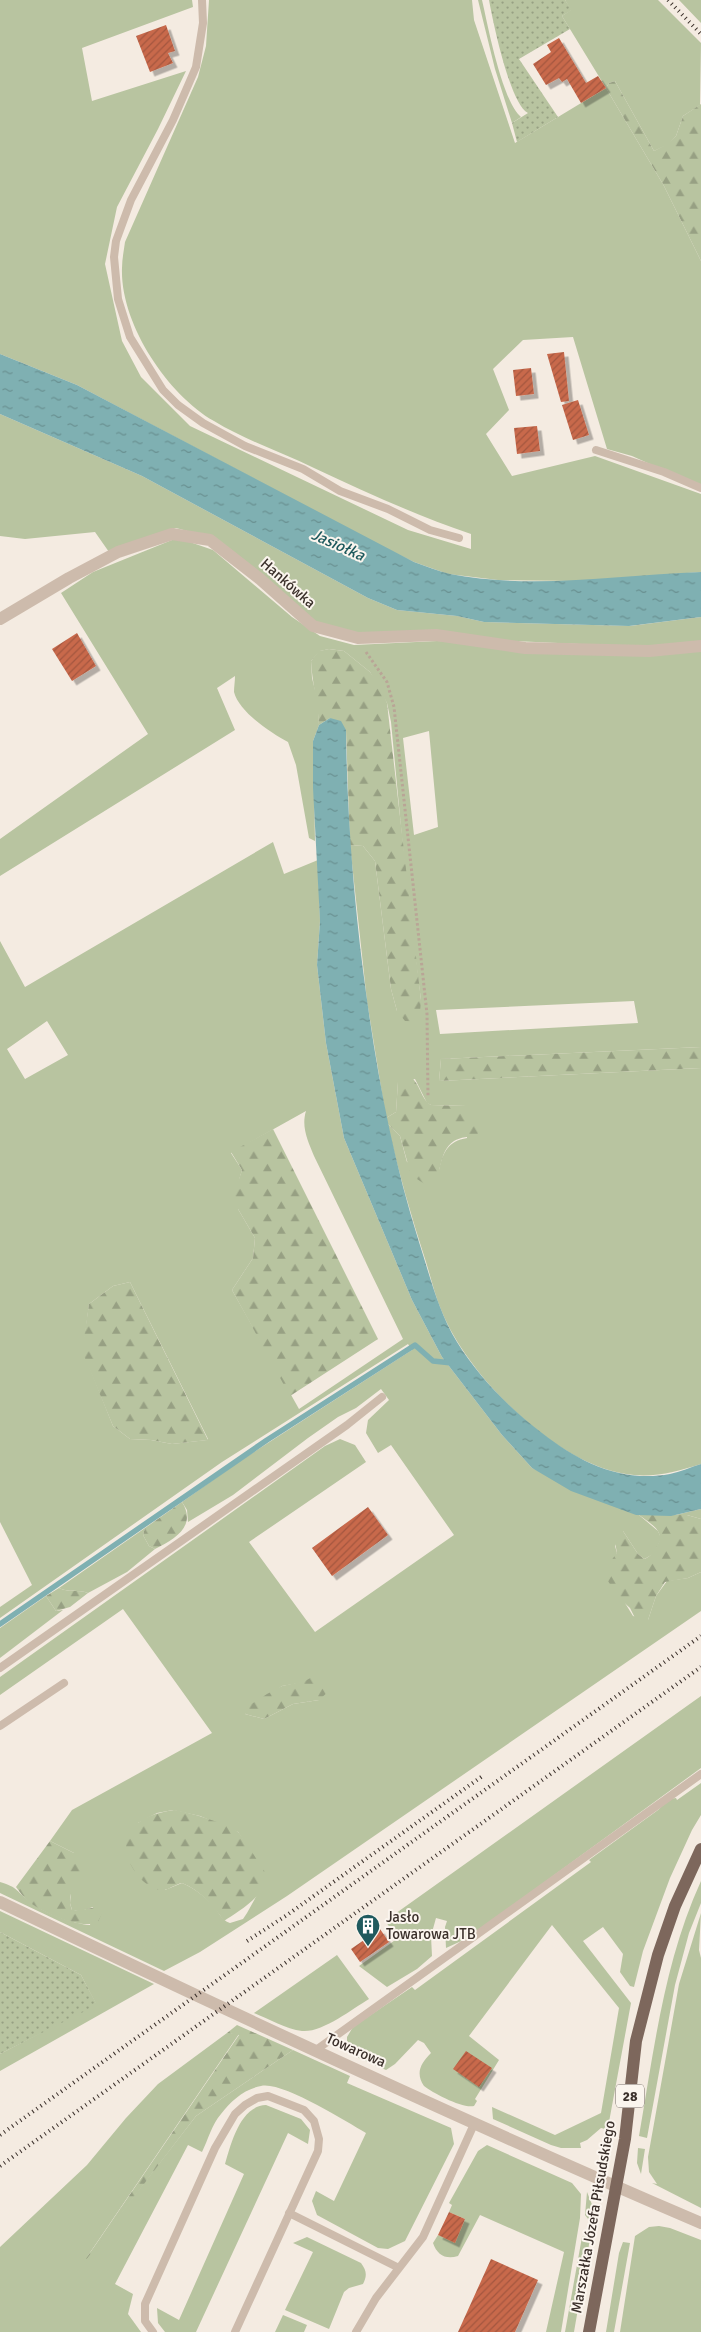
<svg xmlns="http://www.w3.org/2000/svg" width="701" height="2332" font-family="Signika,sans-serif">
<defs>
<pattern id="forest-firs" width="22" height="20" patternUnits="userSpaceOnUse" patternTransform="scale(1.25)"><rect width="22" height="20" fill="#b8c4a0"/><path d="M5 1l3.5 6h-7zM16 11l3.5 6h-7z" fill="#97a083"/></pattern>
<pattern id="garden-dots" width="8" height="8" patternUnits="userSpaceOnUse" patternTransform="scale(1.25)"><rect width="8" height="8" fill="#b8c4a0"/><path d="M2 2h.1M6 6h.1" fill="none" stroke="#97a083" stroke-width="1.8" stroke-linecap="round"/></pattern>
<pattern id="water-ripples" width="26" height="14" patternUnits="userSpaceOnUse" patternTransform="scale(1.25)"><rect width="26" height="14" fill="#7fb0b2"/><path d="M2 4q2-2 4 0t4 0M15 11q2-2 4 0t4 0" fill="none" stroke="#699091"/></pattern>
<pattern id="building-hatch" width="6" height="6" patternUnits="userSpaceOnUse" patternTransform="scale(1.25)"><rect width="6" height="6" fill="#c8694b"/><path d="M-1 1l2-2M0 6l6-6M5 7l2-2" fill="none" stroke="#a4573f"/></pattern>
<filter id="shadow"><feDropShadow dx="4.5" dy="4.5" stdDeviation="0" flood-color="#0004"/></filter>
</defs>
<rect width="100%" height="100%" fill="#f4ebe1"/>
<path fill="#b8c4a0" fill-rule="evenodd" d="M 0,0 L 192,0 L 193,7 L 82,48 L 92,101 L 186,71 L 158,129 L 117,207 L 105,264 L 122,341 L 141,377 L 190,426 L 408,530 L 471,549 L 471,534 C 418,516 365,492 314,468 C 281,452 245,440 214,421 C 167,394 120,323 122,268 C 122,259 124,250 125,242 L 198,77 L 206,46 L 209,0 L 472,0 L 474,20 L 515,143 L 606,88 L 562,16 L 571,10 L 565,0 L 658,0 L 701,43 L 700,105 L 683,116 L 676,136 L 669,144 L 654,151 L 615,81 L 609,83 L 606,88 L 664,186 L 701,261 L 701,487 L 632,456 L 607,449 L 573,337 L 523,340 L 493,369 L 509,410 L 486,434 L 512,476 L 595,456 L 701,494 L 701,572 L 576,581 L 498,580 L 448,574 L 414,562 L 381,546 L 77,385 L 0,354 Z
M 478,0 L 482,0 C 488,26 502,101 521,117 L 512,123 L 495,69 Z
M 679,0 L 701,0 L 701,23 Z
M 0,414 L 142,476 L 368,598 L 397,610 L 457,616 L 484,622 L 630,626 L 701,617 L 701,641 L 646,647 L 362,634 L 313,621 L 191,532 L 176,528 L 109,552 L 95,532 L 25,539 L 0,536 Z
M 172,540 L 184,540 L 213,550 L 292,617 L 320,636 L 354,645 L 437,641 L 701,650 L 701,1047 L 441,1059 L 439,1081 L 701,1068 L 701,1464 C 679,1471 658,1477 634,1475 C 561,1470 469,1378 442,1312 C 435,1296 431,1278 426,1262 C 411,1216 398,1170 387,1123 L 400,1136 L 407,1162 L 439,1170 C 443,1152 448,1141 467,1138 L 466,1106 L 431,1105 L 427,1103 L 415,1079 L 398,1082 L 396,1112 L 386,1118 L 367,1001 L 350,845 L 363,846 L 375,861 L 391,989 L 397,1011 L 421,1000 L 408,900 L 391,722 L 387,703 L 370,672 L 344,651 L 329,649 L 320,651 L 311,661 L 312,678 L 318,702 L 319,725 L 313,741 L 315,841 L 309,838 L 296,765 L 288,742 C 271,733 239,712 234,692 C 234,687 235,681 235,676 L 217,688 L 235,730 L 0,876 L 0,839 L 148,734 L 61,593 L 93,572 ZM 429,731 L 438,827 L 414,835 L 403,738 ZM 634,1001 L 638,1023 L 440,1034 L 436,1010 Z
M 273,842 L 284,874 L 318,860 L 320,921 L 317,965 L 326,1043 L 344,1138 L 412,1300 L 442,1357 L 502,1435 L 532,1468 L 639,1515 L 658,1531 L 661,1538 C 658,1547 653,1556 644,1559 L 638,1554 L 623,1531 L 615,1546 L 617,1553 L 615,1558 L 625,1603 L 633,1616 L 648,1620 L 656,1596 L 667,1581 L 688,1578 L 701,1572 L 701,1611 L 287,1896 L 200,1952 L 164,1971 L 0,1893 L 0,1882 C 19,1888 15,1890 29,1901 C 42,1912 73,1924 90,1925 L 93,1907 L 81,1911 L 72,1910 L 70,1903 L 74,1853 L 50,1841 L 72,1810 L 212,1733 L 123,1609 L 0,1695 L 0,1677 L 325,1446 L 340,1439 L 355,1445 L 366,1462 L 249,1542 L 315,1632 L 454,1535 L 391,1445 L 378,1453 L 366,1433 L 368,1420 L 389,1400 L 381,1389 L 356,1408 L 338,1417 L 308,1438 L 233,1495 L 188,1522 L 187,1510 L 182,1502 L 237,1463 L 412,1350 L 408,1344 L 222,1462 L 0,1618 L 0,1607 L 32,1585 L 0,1522 L 0,941 L 25,987 ZM 47,1021 L 68,1055 L 25,1079 L 7,1049 ZM 306,1111 C 301,1127 308,1141 314,1156 L 403,1339 L 299,1409 L 232,1290 L 253,1258 L 255,1238 L 238,1209 L 239,1180 L 242,1170 L 231,1153 ZM 130,1282 L 208,1439 L 207,1440 L 172,1444 L 151,1440 L 130,1439 L 113,1426 L 83,1351 L 89,1304 L 113,1286 ZM 319,1674 L 319,1700 L 293,1704 L 264,1719 L 245,1714 L 282,1686 L 305,1682 ZM 173,1810 L 200,1816 L 238,1832 L 251,1852 L 263,1884 L 247,1913 L 243,1919 L 230,1923 C 221,1920 219,1912 213,1905 C 204,1896 194,1888 182,1883 L 165,1890 L 138,1823 L 157,1813 Z
M 701,1509 L 701,1519 L 687,1515 L 671,1516 Z
M 145,1528 L 143,1535 L 149,1546 L 155,1549 L 127,1572 L 88,1593 C 77,1589 69,1593 59,1588 Z
M 46,1596 L 56,1611 L 63,1610 L 0,1658 L 0,1628 Z
M 701,1696 L 701,1768 L 468,1938 L 446,1948 L 445,1927 L 447,1921 L 436,1918 L 431,1936 L 432,1956 L 417,1969 L 387,1987 L 359,1966 L 398,1938 L 385,1921 Z
M 701,1783 L 701,1815 L 692,1830 L 670,1878 L 643,1951 L 634,1987 L 630,1986 L 620,1972 L 623,1954 L 603,1927 L 583,1941 L 631,2003 L 609,2122 L 605,2129 L 601,2128 L 587,2140 L 580,2143 L 581,2148 L 561,2148 L 551,2145 L 493,2119 L 492,2107 L 555,2135 L 601,2113 L 619,2008 L 552,1925 L 469,2036 L 499,2060 L 475,2099 L 477,2101 L 474,2106 C 463,2109 433,2093 424,2086 C 415,2073 421,2063 431,2053 L 424,2043 L 418,2040 L 395,2064 L 386,2070 L 352,2055 L 347,2045 L 347,2037 L 353,2027 L 412,1987 L 415,1990 L 591,1862 L 589,1860 L 658,1810 L 669,1799 L 676,1798 L 677,1800 Z
M 701,1881 L 701,1903 L 689,1933 L 675,1985 L 647,2138 L 639,2136 C 654,2050 664,1962 701,1881 Z
M 0,1911 L 154,1984 L 0,2071 L 0,2054 L 96,2004 L 81,1975 L 0,1932 Z
M 701,1913 L 699,1950 L 701,1958 L 701,2208 L 652,2183 L 657,2184 L 649,2172 L 648,2157 L 679,1984 Z
M 337,1955 L 369,1999 C 352,2009 322,2033 302,2031 C 286,2029 269,2019 254,2013 Z
M 227,2033 L 239,2034 L 87,2257 L 196,2116 L 293,2050 L 350,2076 L 347,2083 L 451,2128 L 454,2144 L 405,2241 L 388,2249 L 378,2248 L 317,2215 L 312,2201 L 316,2191 L 334,2201 L 366,2133 C 345,2121 282,2081 261,2086 C 244,2089 231,2101 221,2114 C 212,2124 208,2140 202,2152 L 188,2145 L 115,2284 L 133,2294 L 128,2314 L 141,2332 L 0,2332 L 0,2247 L 87,2165 L 126,2118 L 158,2084 Z
M 266,2105 L 301,2119 L 310,2130 L 308,2144 L 288,2133 L 196,2332 L 165,2332 L 158,2323 L 157,2308 L 179,2320 L 244,2174 L 225,2164 C 231,2144 240,2106 266,2105 Z
M 487,2145 L 572,2183 L 581,2194 L 580,2218 L 561,2332 L 546,2332 L 564,2252 L 480,2215 L 458,2256 C 446,2260 437,2255 433,2243 L 438,2235 L 455,2242 L 465,2219 L 449,2212 L 452,2205 L 449,2203 L 478,2151 Z
M 638,2148 L 645,2149 L 641,2174 L 637,2163 Z
M 587,2192 L 593,2207 L 592,2224 L 585,2215 Z
M 659,2226 L 670,2228 L 701,2240 L 701,2332 L 620,2332 L 635,2236 L 649,2227 Z
M 587,2234 L 590,2239 L 574,2332 L 565,2332 L 582,2237 Z
M 307,2237 L 361,2263 C 367,2271 367,2276 363,2284 L 349,2288 L 344,2292 L 329,2329 L 285,2310 L 313,2252 L 293,2243 Z
M 623,2242 L 630,2243 L 614,2332 L 606,2332 L 619,2253 Z
M 283,2315 L 307,2325 L 304,2332 L 275,2332 Z"/>
<path fill="url(#forest-firs)" d="M 615,81 L 654,151 L 669,143 L 676,136 L 683,116 L 701,104 L 701,261 L 664,186 L 606,88 L 609,83 Z
M 329,649 L 344,651 L 370,672 L 380,686 L 387,703 L 421,1000 L 420,1012 L 415,1022 L 405,1021 L 397,1011 L 391,989 L 375,861 L 363,846 L 350,845 L 346,730 L 330,718 L 319,725 C 318,703 312,682 311,661 L 319,651 Z
M 701,1047 L 701,1068 L 439,1081 L 441,1059 Z
M 407,1074 C 421,1082 420,1099 431,1105 L 466,1106 L 484,1124 L 477,1135 C 470,1137 460,1137 454,1141 C 437,1152 444,1176 429,1187 L 411,1175 L 400,1136 L 387,1123 L 386,1118 L 396,1112 L 398,1081 Z
M 273,1129 L 378,1339 L 290,1396 L 232,1290 L 253,1258 L 255,1238 L 238,1209 L 234,1194 L 242,1170 L 231,1152 Z
M 130,1282 L 208,1440 L 172,1444 L 151,1440 L 130,1439 L 113,1426 L 82,1351 L 89,1304 L 113,1286 Z
M 182,1502 C 197,1526 175,1539 155,1549 L 149,1546 L 143,1535 L 145,1528 Z
M 639,1515 L 687,1515 L 701,1519 L 701,1572 L 688,1578 L 665,1582 L 656,1596 L 648,1620 L 642,1623 L 637,1622 L 630,1608 L 619,1598 L 606,1578 L 610,1562 L 617,1553 L 614,1537 L 619,1529 L 623,1531 L 638,1554 L 644,1559 C 650,1557 651,1554 655,1549 C 668,1532 652,1525 639,1515 Z
M 59,1588 C 69,1593 77,1589 88,1593 L 70,1607 L 56,1611 L 46,1596 Z
M 319,1673 L 327,1680 L 330,1690 L 319,1700 L 293,1704 L 264,1719 L 245,1714 L 250,1705 L 267,1694 L 282,1686 L 305,1681 Z
M 174,1810 C 185,1811 233,1825 239,1833 C 248,1845 256,1859 265,1872 C 272,1892 238,1912 224,1921 C 213,1905 200,1890 182,1883 C 176,1884 170,1889 164,1890 C 145,1891 126,1865 126,1847 C 126,1839 131,1829 138,1823 C 148,1815 161,1812 174,1810 Z
M 50,1841 L 74,1853 L 83,1860 C 87,1887 63,1886 72,1910 C 83,1911 91,1907 101,1907 L 102,1913 L 98,1922 C 81,1930 44,1913 29,1902 C 24,1898 20,1892 16,1887 Z
M 237,2025 L 293,2050 L 196,2116 L 79,2269 L 239,2035 L 227,2033 Z"/>
<path fill="url(#garden-dots)" d="M 489,0 L 565,0 L 572,10 L 562,16 L 570,29 L 519,59 L 558,117 L 517,142 L 512,123 L 528,113 C 510,104 493,22 489,0 Z
M 0,1932 L 81,1975 L 97,2005 L 0,2054 Z"/>
<path fill="url(#water-ripples)" d="M 0,354 L 77,385 L 414,562 C 426,566 438,571 450,574 C 533,590 618,575 701,572 L 701,617 L 629,626 L 484,622 L 457,616 L 397,610 L 368,598 L 142,476 L 0,414 Z
M 330,718 L 341,721 L 346,730 C 347,810 353,890 363,970 C 375,1063 391,1153 419,1242 C 430,1276 438,1311 457,1342 C 478,1376 510,1409 542,1433 C 579,1462 621,1483 670,1474 C 680,1472 691,1467 701,1464 L 701,1509 L 671,1516 L 636,1515 L 571,1491 L 532,1468 L 502,1435 L 442,1357 L 412,1300 L 344,1138 L 326,1043 L 317,965 L 320,921 L 313,788 L 313,741 L 319,725 Z"/>
<g fill="none" stroke-linecap="round" stroke-linejoin="round">
<path stroke="#7fb0b2" stroke-width="5.5" d="M 0,1624 L 267,1440 L 415,1345 L 433,1361 L 452,1363"/>
</g>
<path fill="url(#building-hatch)" filter="url(#shadow)" d="M 166,25 L 175,51 L 168,53 L 173,63 L 150,72 L 136,36 Z
M 559,38 L 586,83 L 598,76 L 606,88 L 581,103 L 567,79 L 562,82 L 559,78 L 546,85 L 533,64 L 551,52 L 547,45 Z
M 564,352 L 569,401 L 561,402 L 547,354 Z
M 531,368 L 534,394 L 516,396 L 513,370 Z
M 578,400 L 589,435 L 573,440 L 562,405 Z
M 537,426 L 540,451 L 517,454 L 514,428 Z
M 77,633 L 96,666 L 72,681 L 52,649 Z
M 368,1507 L 388,1535 L 332,1576 L 312,1548 Z
M 380,1929 L 389,1942 L 360,1962 L 351,1949 Z
M 466,2051 L 492,2068 L 479,2087 L 453,2069 Z
M 449,2212 L 465,2219 L 455,2243 L 438,2235 Z
M 491,2259 L 538,2280 L 515,2332 L 458,2332 Z"/>
<g fill="none" stroke-linecap="round" stroke-linejoin="round">
<path stroke="#b9a596" stroke-width="3" stroke-dasharray="2.5 2.5" stroke-linecap="butt" d="M 366,652 L 387,682 L 394,707 L 427,1014 L 428,1097"/>
<path stroke="#cdbbac" stroke-width="8" d="M 202,0 L 203,23 L 196,67 L 173,120 L 131,200 L 116,241 L 114,257 L 118,299 L 130,337 L 163,390 L 178,405 L 203,423 L 245,446 L 303,469 L 340,491 L 388,509 L 430,530 L 459,538
M 596,450 L 664,472 L 701,488
M 0,1668 L 347,1425 L 382,1397
M 0,1726 L 64,1683
M 316,2050 L 701,1774
M 289,2213 L 399,2268
M 153,2332 L 145,2321 L 145,2304 L 215,2148 L 235,2114 L 245,2105 L 257,2098 L 268,2096 L 304,2110 L 314,2121 L 319,2139 L 318,2151 L 235,2332
M 356,2332 L 376,2298 L 423,2237 L 475,2122"/>
<path stroke="#cdbbac" stroke-width="12" d="M 0,619 L 69,578 L 118,552 L 172,534 L 210,540 L 260,579 L 313,626 L 358,638 L 436,635 L 525,648 L 649,651 L 701,646
M 0,1902 C 231,2013 465,2122 701,2223"/>
<path stroke="#7d675c" stroke-width="12" d="M 589,2332 L 625,2139 L 636,2041 L 658,1955 L 675,1906 L 701,1849"/>
<path stroke="#3b302b" stroke-width="4" stroke-dasharray="1 4" stroke-linecap="butt" d="M 668,0 L 701,34
M 247,1941 L 287,1915 L 484,1775
M 0,2135 L 701,1636
M 0,2166 L 701,1667"/>
</g>
<defs>
<symbol id="building-pin" viewBox="-11 -11 22 30"><path d="M0 17L-7.5 6A9.5 9.5 0 1 1 7.5 6Z" fill="#1f5a5e" stroke="#fbf5ee"/><path d="M-4-6H4V6H1V3H-1V6H-4ZM-2.5-4.3h1.7v1.8h-1.7ZM.8-4.3h1.7v1.8H.8ZM-2.5-1h1.7V.8h-1.7ZM.8-1h1.7V.8H.8Z" fill="#fff"/></symbol>
</defs>
<g fill-rule="evenodd">
<use href="#building-pin" x="354" y="1912" width="28" height="38"/>
</g>
<g text-anchor="middle" dominant-baseline="central" stroke-width="4" stroke-linejoin="round" paint-order="stroke">
<rect fill="#fbf5ee" stroke="#756b66" stroke-width="1" x="616" y="2084.5" width="28" height="23" rx="4"/>
<g font-size="14" font-weight="bold" fill="#3b302b">
<text x="630" y="2096">28</text>
</g>
<g font-size="15" fill="#3b302b" stroke="#fbf5ee">
<text transform="translate(288 583) rotate(41)">Hankówka</text>
<text transform="translate(356 2050) rotate(24)">Towarowa</text>
<text transform="translate(593 2217) rotate(-80)">Marszałka Józefa Piłsudskiego</text>
</g>
<g font-size="15" fill="#3b302b" stroke="#fbf5ee" text-anchor="start">
<text x="386" y="1917">Jasło<tspan x="386" dy="17">Towarowa JTB</tspan></text>
</g>
<g font-size="16" font-style="italic" fill="#1f5a5e" stroke="#fbf5ee">
<text transform="translate(338 545) rotate(24)">Jasiołka</text>
</g>
</g>
</svg>
